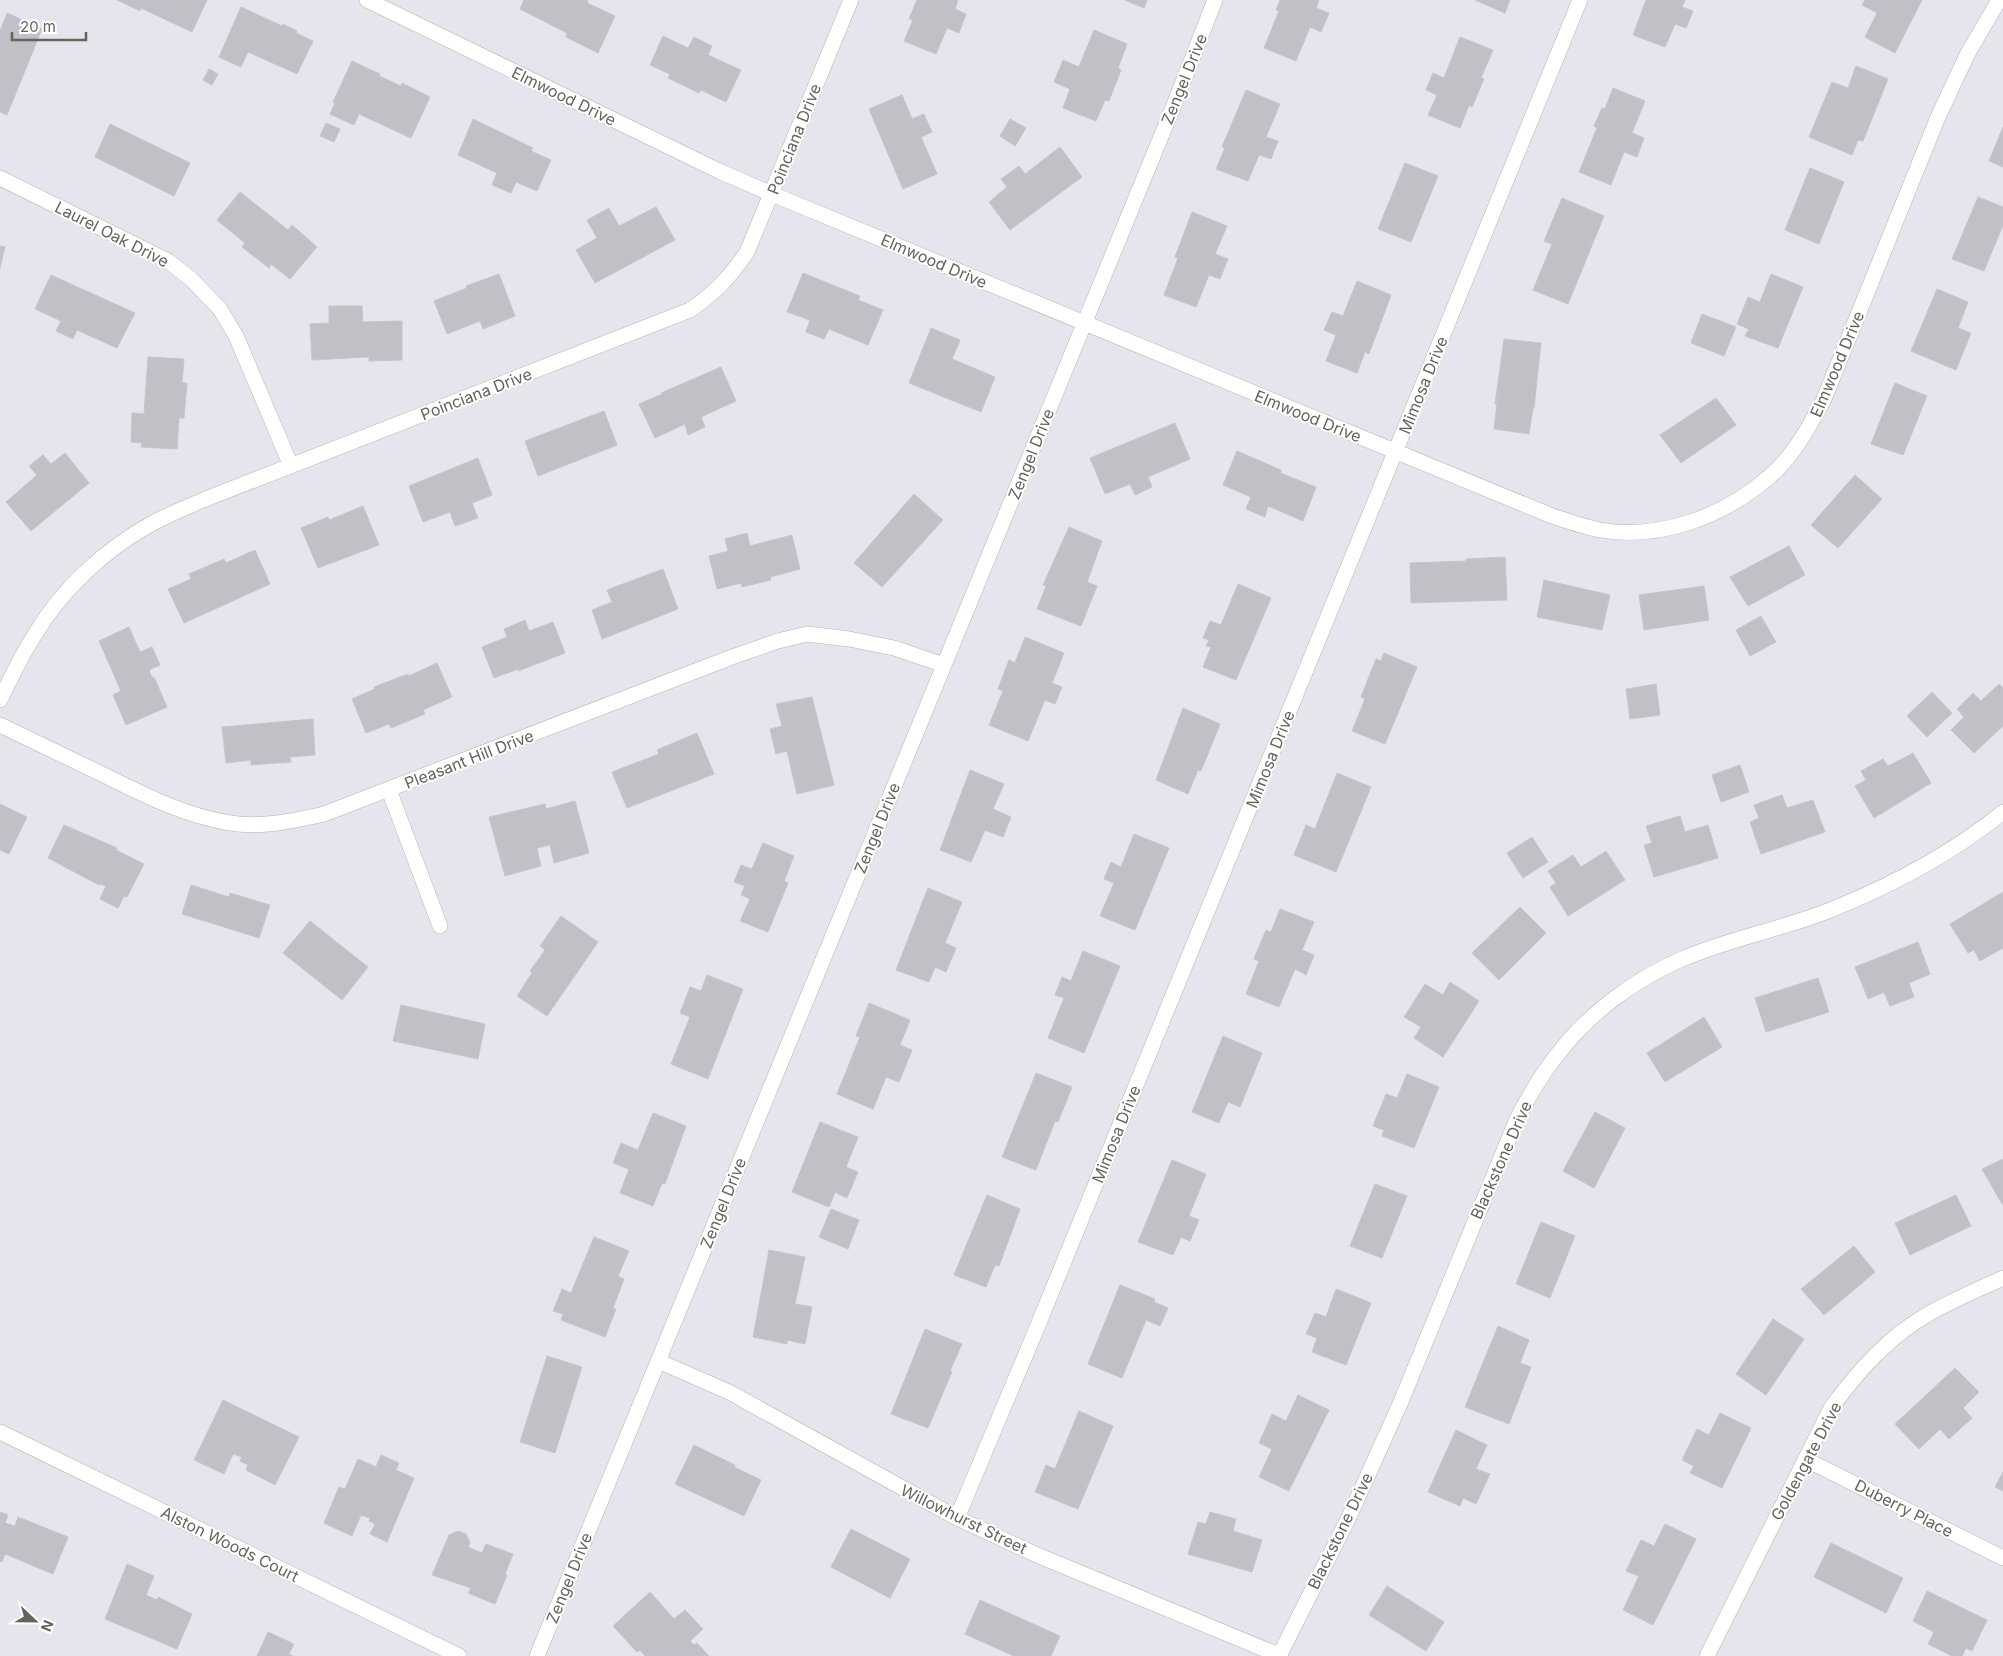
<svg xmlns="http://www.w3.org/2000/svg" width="2003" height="1656" font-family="Inter,sans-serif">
<rect width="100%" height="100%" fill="#e6e5ee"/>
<path fill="#c0c0c6" stroke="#c5c4d2" d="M 117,0 L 207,0 L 192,32 L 141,8 L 140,11 Z
M 524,0 L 588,0 L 587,3 L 615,16 L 598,53 L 566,37 L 567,33 L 520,9 Z
M 917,0 L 958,0 L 955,9 L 966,14 L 959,33 L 947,28 L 936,54 L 904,41 L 913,20 L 909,19 Z
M 1125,0 L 1147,0 L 1144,8 Z
M 1280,0 L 1319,0 L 1316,8 L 1329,13 L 1321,32 L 1310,27 L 1296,61 L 1264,48 L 1279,11 L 1276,10 Z
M 1475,0 L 1510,0 L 1505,13 Z
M 1646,0 L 1685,0 L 1682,7 L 1693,11 L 1686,28 L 1675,24 L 1665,47 L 1633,35 Z
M 1865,0 L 1922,0 L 1895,53 L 1865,37 L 1877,13 L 1862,5 Z
M 241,7 L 282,26 L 283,24 L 297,31 L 296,33 L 313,41 L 297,74 L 248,52 L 241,67 L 219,57 Z
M 7,13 L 42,29 L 7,115 L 0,112 L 0,31 Z
M 1094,30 L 1127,44 L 1118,68 L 1121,70 L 1109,101 L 1105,100 L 1096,121 L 1063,108 L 1070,89 L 1054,82 L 1063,60 L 1079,67 Z
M 663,36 L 688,48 L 694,37 L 712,46 L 708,55 L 741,70 L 726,102 L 701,90 L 699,93 L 668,78 L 670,74 L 650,65 Z
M 1460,37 L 1493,50 L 1481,78 L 1484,79 L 1472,107 L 1469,105 L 1460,128 L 1428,115 L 1437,95 L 1426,90 L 1433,73 L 1444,78 Z
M 352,61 L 380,74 L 379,76 L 401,86 L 402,83 L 430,97 L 411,138 L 359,114 L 354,125 L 330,114 L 335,103 L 333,102 Z
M 1856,66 L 1888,79 L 1863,141 L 1858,140 L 1852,155 L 1809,137 L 1832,82 L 1848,88 Z
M 209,69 L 218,74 L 212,85 L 203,80 Z
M 1613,88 L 1645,101 L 1632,133 L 1644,138 L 1637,157 L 1624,152 L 1611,185 L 1579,172 L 1597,128 L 1594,126 L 1602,108 L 1605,109 Z
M 1246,90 L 1280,104 L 1266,137 L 1278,141 L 1271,159 L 1259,155 L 1248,181 L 1216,169 L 1225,148 L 1222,147 Z
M 902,95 L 912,119 L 924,114 L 932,132 L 921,137 L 937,174 L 903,189 L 869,109 Z
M 473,119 L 533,148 L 531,151 L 551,160 L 537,191 L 516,182 L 511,193 L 492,185 L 497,173 L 458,155 Z
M 1010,119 L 1026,128 L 1015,146 L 1000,136 Z
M 326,123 L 340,129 L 334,142 L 320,136 Z
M 110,124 L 190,163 L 174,196 L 95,157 Z
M 2003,127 L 2003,167 L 1989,161 Z
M 1060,147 L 1082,177 L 1010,230 L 989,202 L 1007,187 L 1001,179 L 1019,166 L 1025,174 Z
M 1405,163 L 1438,176 L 1411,242 L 1378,229 Z
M 1810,168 L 1844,182 L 1819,244 L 1785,230 Z
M 240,192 L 288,230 L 292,225 L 317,247 L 290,279 L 271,264 L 269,268 L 242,247 L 245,243 L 217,220 Z
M 1978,197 L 2003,207 L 2003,225 L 1984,271 L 1952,259 Z
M 1562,198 L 1604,216 L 1568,304 L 1533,290 L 1552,244 L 1544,241 Z
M 656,207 L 675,240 L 595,283 L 576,250 L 597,238 L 587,220 L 609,208 L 619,226 Z
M 1192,212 L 1227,226 L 1215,254 L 1228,259 L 1220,279 L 1209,275 L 1196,307 L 1164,295 L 1178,258 L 1175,257 Z
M 0,246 L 5,247 L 0,268 Z
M 803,273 L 860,296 L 858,300 L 883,310 L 868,345 L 829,329 L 824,339 L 806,332 L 810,320 L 787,312 Z
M 499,274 L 515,316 L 483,329 L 480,321 L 447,334 L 434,301 L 467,288 L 466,286 Z
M 1771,274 L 1803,287 L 1778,348 L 1745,336 L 1749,329 L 1737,324 L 1748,297 L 1760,302 Z
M 51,275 L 135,313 L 117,348 L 77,330 L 73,339 L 56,331 L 61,321 L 35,309 Z
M 1357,281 L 1391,295 L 1369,354 L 1365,352 L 1357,373 L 1326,361 L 1336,335 L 1324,330 L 1332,312 L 1343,316 Z
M 1937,289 L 1968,302 L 1958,328 L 1971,333 L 1956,370 L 1911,351 Z
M 329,306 L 362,306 L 363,322 L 402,321 L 402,360 L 369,361 L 369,357 L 312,360 L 310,324 L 329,323 Z
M 1702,314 L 1736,327 L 1724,356 L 1691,343 Z
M 931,328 L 960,340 L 952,359 L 995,377 L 981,412 L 909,383 Z
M 1504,339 L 1541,343 L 1534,408 L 1533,408 L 1529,434 L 1494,429 L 1497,404 L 1495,404 Z
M 148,357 L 184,359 L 182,383 L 187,383 L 184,418 L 179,418 L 177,449 L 141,447 L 142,443 L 131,442 L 132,413 L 144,414 Z
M 721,367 L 736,401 L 701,417 L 705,427 L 688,435 L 685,424 L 655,438 L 639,404 L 662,394 L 661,393 Z
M 1895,383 L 1927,396 L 1903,455 L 1871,444 Z
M 1716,398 L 1736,425 L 1681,463 L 1660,435 Z
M 604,411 L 617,445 L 538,476 L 525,441 Z
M 1175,423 L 1190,459 L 1148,477 L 1152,487 L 1135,495 L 1130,484 L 1105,494 L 1090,458 Z
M 1237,451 L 1281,470 L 1280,473 L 1316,487 L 1303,521 L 1268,506 L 1265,517 L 1246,509 L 1251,497 L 1223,485 Z
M 65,453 L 89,483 L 31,531 L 6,502 L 37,475 L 29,466 L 43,455 L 51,464 Z
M 478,458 L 492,495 L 472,503 L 478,518 L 455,526 L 450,512 L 423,522 L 409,486 Z
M 1855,475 L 1882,499 L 1838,548 L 1811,525 Z
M 914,494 L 943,520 L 882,587 L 854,563 Z
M 363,506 L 379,545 L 318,568 L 301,528 L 328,517 L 329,520 Z
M 1069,527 L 1102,541 L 1087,582 L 1097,586 L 1081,626 L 1037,609 L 1046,586 L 1043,585 Z
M 747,533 L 750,546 L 792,535 L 800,569 L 770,577 L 771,580 L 742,587 L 741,583 L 717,589 L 709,556 L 728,551 L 725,539 Z
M 1789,546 L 1805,575 L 1748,606 L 1730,577 Z
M 255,550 L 270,584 L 184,623 L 168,589 L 191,579 L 189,574 L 224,559 L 226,563 Z
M 1505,557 L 1507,600 L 1411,603 L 1410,563 L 1466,561 L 1466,559 Z
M 663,569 L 678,609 L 602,639 L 592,610 L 612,602 L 607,590 Z
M 1544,580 L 1610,595 L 1602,630 L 1537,617 Z
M 1238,584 L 1271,598 L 1236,680 L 1203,667 L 1211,647 L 1206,646 L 1209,640 L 1203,638 L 1210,621 L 1221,625 Z
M 1704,586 L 1709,620 L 1644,630 L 1639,595 Z
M 1761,616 L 1776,642 L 1750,656 L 1736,630 Z
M 525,620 L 529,631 L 553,622 L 565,653 L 518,671 L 518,669 L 494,678 L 482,647 L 507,637 L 504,629 Z
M 129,627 L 140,652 L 152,647 L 160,665 L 149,670 L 152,678 L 154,677 L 167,707 L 126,725 L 113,695 L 121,691 L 99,641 Z
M 1025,637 L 1064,653 L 1052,683 L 1062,687 L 1055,704 L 1045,700 L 1028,741 L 989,725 L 1003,691 L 998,689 L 1009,660 L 1015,663 Z
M 1384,653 L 1417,667 L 1385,744 L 1352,731 L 1365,699 L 1361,697 L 1376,659 L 1381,661 Z
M 437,663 L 452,697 L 423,710 L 425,714 L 391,728 L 389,724 L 366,733 L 352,699 L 375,689 L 374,687 L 408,674 L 409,676 Z
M 1656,684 L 1660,715 L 1630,719 L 1626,689 Z
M 1999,684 L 2003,688 L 2003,726 L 1974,753 L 1951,730 L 1964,717 L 1957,709 L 1973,693 L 1981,701 Z
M 1932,692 L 1952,713 L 1927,737 L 1907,716 Z
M 812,697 L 834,785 L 797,794 L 787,751 L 776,754 L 770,729 L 782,726 L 776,704 Z
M 1183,708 L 1220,724 L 1201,771 L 1198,770 L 1188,794 L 1156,780 Z
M 313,719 L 315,755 L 290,757 L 291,762 L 251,765 L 251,760 L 226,763 L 222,727 Z
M 697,733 L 714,774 L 627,808 L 612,772 L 659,754 L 657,750 Z
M 1913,753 L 1931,783 L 1874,818 L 1855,786 L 1866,780 L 1861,771 L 1883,759 L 1888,766 Z
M 1740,765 L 1749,792 L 1721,802 L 1712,775 Z
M 970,770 L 1004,784 L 993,809 L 1011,817 L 1003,837 L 985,830 L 971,862 L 940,850 Z
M 1337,773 L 1371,787 L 1336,872 L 1294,855 L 1306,825 L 1315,829 Z
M 1782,795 L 1787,808 L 1813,800 L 1825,832 L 1761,854 L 1750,822 L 1759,818 L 1754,805 Z
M 575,801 L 589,853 L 554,863 L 550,845 L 537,848 L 541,866 L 505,876 L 489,817 L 545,804 L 546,809 Z
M 0,804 L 27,817 L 9,854 L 0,850 Z
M 1680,816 L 1685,832 L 1708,825 L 1718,858 L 1654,877 L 1644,845 L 1652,843 L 1646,826 Z
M 64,825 L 117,848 L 116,850 L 144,864 L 127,897 L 124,896 L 118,908 L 100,899 L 106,886 L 100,884 L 99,885 L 48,858 Z
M 1134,834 L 1169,848 L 1135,930 L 1100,916 L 1114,883 L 1104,879 L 1111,862 L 1121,867 Z
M 1532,837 L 1548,862 L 1523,878 L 1507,853 Z
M 763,843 L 794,856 L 784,881 L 788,883 L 768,932 L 740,921 L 750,899 L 741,895 L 745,886 L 734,882 L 741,865 L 752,869 Z
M 1606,851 L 1625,880 L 1568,916 L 1550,887 L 1556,883 L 1548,871 L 1573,855 L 1581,867 Z
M 191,885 L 229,897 L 230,893 L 270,905 L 259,938 L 182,914 Z
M 928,888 L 962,902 L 945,943 L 956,948 L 946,972 L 935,967 L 929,982 L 896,970 Z
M 2003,892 L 2003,948 L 1980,961 L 1974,950 L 1968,953 L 1950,924 Z
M 1520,907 L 1546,933 L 1499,980 L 1472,953 Z
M 1280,909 L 1314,922 L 1302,950 L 1314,955 L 1306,975 L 1295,969 L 1279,1007 L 1246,994 L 1259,961 L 1254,959 L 1266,930 L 1271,932 Z
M 561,916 L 598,942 L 547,1016 L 517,996 L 532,973 L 530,971 L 545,950 L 540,946 Z
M 310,921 L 368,967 L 342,1000 L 283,953 Z
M 1918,942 L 1930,974 L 1909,983 L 1914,997 L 1890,1006 L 1884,992 L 1868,999 L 1855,967 Z
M 1083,951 L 1120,966 L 1084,1053 L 1048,1038 L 1064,998 L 1055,995 L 1062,977 L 1071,981 Z
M 707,975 L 743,989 L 708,1079 L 671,1064 L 690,1017 L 680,1013 L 690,987 L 701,991 Z
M 1818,978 L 1829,1012 L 1766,1032 L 1755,998 Z
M 1450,982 L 1479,1001 L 1443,1057 L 1414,1038 L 1421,1027 L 1404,1017 L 1425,984 L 1443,995 Z
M 869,1003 L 910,1020 L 900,1045 L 912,1050 L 899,1082 L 886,1077 L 873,1109 L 837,1094 L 860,1037 L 856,1036 Z
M 401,1005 L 485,1024 L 478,1059 L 393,1041 Z
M 1704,1017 L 1722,1047 L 1665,1082 L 1647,1053 Z
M 1223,1036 L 1262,1053 L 1240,1107 L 1228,1102 L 1219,1123 L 1192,1112 Z
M 1036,1073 L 1072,1087 L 1058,1122 L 1055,1121 L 1036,1170 L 1002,1157 Z
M 1407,1074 L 1439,1087 L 1414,1148 L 1382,1136 L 1384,1130 L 1373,1126 L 1386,1094 L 1397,1098 Z
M 1595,1112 L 1625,1128 L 1594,1188 L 1563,1171 Z
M 653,1113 L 686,1126 L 665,1184 L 662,1183 L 653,1206 L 620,1193 L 629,1169 L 613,1163 L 621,1143 L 638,1150 Z
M 820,1122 L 858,1137 L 846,1167 L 858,1172 L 847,1198 L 835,1192 L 829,1207 L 792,1192 Z
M 2003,1159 L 2003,1204 L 2002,1204 L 1982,1169 Z
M 1172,1160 L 1206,1174 L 1189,1216 L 1199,1220 L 1190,1241 L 1181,1237 L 1173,1255 L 1138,1242 Z
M 1375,1184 L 1407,1196 L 1382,1258 L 1350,1246 Z
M 987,1195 L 1020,1209 L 999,1266 L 995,1265 L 986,1287 L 954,1275 Z
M 1956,1195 L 1971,1226 L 1910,1255 L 1895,1223 Z
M 831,1209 L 859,1220 L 848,1249 L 819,1237 Z
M 1541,1222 L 1575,1236 L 1550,1298 L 1516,1284 Z
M 594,1237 L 629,1251 L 618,1276 L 624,1279 L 613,1308 L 616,1309 L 605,1337 L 561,1320 L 563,1314 L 553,1311 L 562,1289 L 571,1293 Z
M 1854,1246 L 1875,1272 L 1824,1315 L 1801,1289 Z
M 769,1250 L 805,1257 L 795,1304 L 812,1307 L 805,1344 L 787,1340 L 787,1344 L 753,1337 Z
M 1120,1285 L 1155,1299 L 1154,1302 L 1168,1308 L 1160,1326 L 1146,1320 L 1122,1378 L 1088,1364 Z
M 1336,1289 L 1371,1303 L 1346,1365 L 1312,1352 L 1317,1338 L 1306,1334 L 1315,1313 L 1326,1317 Z
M 1773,1319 L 1804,1339 L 1766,1395 L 1736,1374 Z
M 1498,1326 L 1529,1340 L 1520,1363 L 1531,1367 L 1509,1424 L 1465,1407 Z
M 925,1329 L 962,1344 L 950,1371 L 952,1372 L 928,1428 L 891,1414 Z
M 547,1356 L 582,1367 L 555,1453 L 520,1442 Z
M 1955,1368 L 1979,1392 L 1963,1408 L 1972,1418 L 1949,1439 L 1940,1429 L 1919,1449 L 1895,1424 Z
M 1298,1395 L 1329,1410 L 1289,1491 L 1259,1477 L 1272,1449 L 1259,1443 L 1272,1414 L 1286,1421 Z
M 223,1400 L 299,1437 L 275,1485 L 246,1470 L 248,1465 L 240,1461 L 242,1457 L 233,1454 L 224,1474 L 194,1460 Z
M 1079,1411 L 1113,1426 L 1078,1509 L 1035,1492 L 1046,1465 L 1055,1469 Z
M 1720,1413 L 1751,1428 L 1722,1488 L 1690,1473 L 1694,1466 L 1682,1460 L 1697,1429 L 1709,1435 Z
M 1456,1430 L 1487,1445 L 1476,1469 L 1490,1474 L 1476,1504 L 1463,1498 L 1460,1506 L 1428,1492 Z
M 694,1445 L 735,1465 L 734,1467 L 761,1480 L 744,1516 L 675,1484 Z
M 381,1455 L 399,1463 L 396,1470 L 414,1478 L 387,1542 L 370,1534 L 375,1524 L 369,1521 L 370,1518 L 361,1515 L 352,1536 L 324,1523 L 339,1487 L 345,1489 L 358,1459 L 376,1467 Z
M 2003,1472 L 2003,1491 L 1995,1487 Z
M 0,1512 L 8,1515 L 5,1523 L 15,1526 L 18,1517 L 68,1537 L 53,1574 L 5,1554 L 2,1562 L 0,1561 Z
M 1210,1512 L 1236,1519 L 1233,1531 L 1262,1540 L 1252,1572 L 1188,1554 L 1198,1522 L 1206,1524 Z
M 1665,1524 L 1696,1539 L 1653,1625 L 1623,1610 L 1639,1576 L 1626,1571 L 1641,1540 L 1654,1546 Z
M 851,1529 L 910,1559 L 890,1598 L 831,1567 Z
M 458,1531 L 466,1534 L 470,1543 L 468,1547 L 482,1553 L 486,1544 L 513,1554 L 505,1574 L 507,1575 L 495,1604 L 468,1593 L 471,1588 L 432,1575 L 449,1535 Z
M 1831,1543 L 1903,1578 L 1886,1613 L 1814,1577 Z
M 127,1564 L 154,1576 L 146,1595 L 157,1600 L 158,1597 L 192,1614 L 177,1649 L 105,1619 Z
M 1387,1586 L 1444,1622 L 1426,1651 L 1369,1615 Z
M 1927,1591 L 1987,1620 L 1972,1651 L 1966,1648 L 1962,1656 L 1952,1656 L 1928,1644 L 1934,1632 L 1913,1621 Z
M 650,1592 L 674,1619 L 685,1610 L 703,1629 L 690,1641 L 694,1645 L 697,1643 L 709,1656 L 645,1656 L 640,1650 L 637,1652 L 613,1626 Z
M 980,1600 L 1060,1636 L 1051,1656 L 1014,1656 L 965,1634 Z
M 268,1632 L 294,1644 L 289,1654 L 293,1656 L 257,1656 Z"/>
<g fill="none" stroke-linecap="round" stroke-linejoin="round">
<defs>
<path id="minor" d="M 367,0 L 719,171 L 772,194 L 1552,516 C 1567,521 1584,527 1600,530 C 1660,540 1723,517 1769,477 C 1793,457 1809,427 1824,399 L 1938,117 L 1968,53 L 1999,0
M 0,178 L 168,261 L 191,279 L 220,309 L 236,336 L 291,466
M 0,700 C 11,678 21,656 34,636 C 61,590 104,550 151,524 C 167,515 185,508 203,500 L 690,310 C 715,293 730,277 747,252 L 851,0
M 0,725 C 35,742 71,759 106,776 C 146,796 186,816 230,823 C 261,828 293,821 324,814 L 732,657 L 778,641 L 807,634 L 849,639 L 894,648 L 944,665
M 389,790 L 440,926
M 658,1361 L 729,1392 L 957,1518 L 1037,1555 L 1281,1656
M 0,1432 L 459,1656
M 1805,1459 L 2003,1558
M 957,1518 L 1036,1330 L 1580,0
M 537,1656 L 1174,105 L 1215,0
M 1279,1656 L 1348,1519 L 1400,1404 L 1517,1119 C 1529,1096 1541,1075 1557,1055 C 1588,1014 1635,979 1682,959 C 1731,938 1784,929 1833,909 C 1894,884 1952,854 2003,812
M 1707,1656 L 1831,1408 C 1858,1371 1889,1336 1930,1313 C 1953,1300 1979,1289 2003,1278"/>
</defs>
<use href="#minor" stroke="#b4b4ae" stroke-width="16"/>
<use href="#minor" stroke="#fff" stroke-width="15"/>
</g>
<g text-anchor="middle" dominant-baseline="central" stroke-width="4" stroke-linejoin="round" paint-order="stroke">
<g font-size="16" fill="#64645d" stroke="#fff">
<text transform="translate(1184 79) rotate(-68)">Zengel Drive</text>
<text transform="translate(564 96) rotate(26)">Elmwood Drive</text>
<text transform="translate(794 139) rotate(-68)">Poinciana Drive</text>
<text transform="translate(112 234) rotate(27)">Laurel Oak Drive</text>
<text transform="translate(934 261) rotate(23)">Elmwood Drive</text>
<text transform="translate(1837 364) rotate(-67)">Elmwood Drive</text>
<text transform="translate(1423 385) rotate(-68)">Mimosa Drive</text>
<text transform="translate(476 394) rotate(-21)">Poinciana Drive</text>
<text transform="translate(1308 416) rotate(22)">Elmwood Drive</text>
<text transform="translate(1031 454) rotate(-68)">Zengel Drive</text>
<text transform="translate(469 759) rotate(-21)">Pleasant Hill Drive</text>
<text transform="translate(1270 759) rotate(-68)">Mimosa Drive</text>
<text transform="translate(877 828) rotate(-68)">Zengel Drive</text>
<text transform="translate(1116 1134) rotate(-68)">Mimosa Drive</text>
<text transform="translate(1501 1160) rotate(-66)">Blackstone Drive</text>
<text transform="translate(723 1203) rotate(-68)">Zengel Drive</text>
<text transform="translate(1806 1461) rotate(-62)">Goldengate Drive</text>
<text transform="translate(1904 1508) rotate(27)">Duberry Place</text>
<text transform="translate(964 1519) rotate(26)">Willowhurst Street</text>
<text transform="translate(1340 1531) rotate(-64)">Blackstone Drive</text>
<text transform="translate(230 1544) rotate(26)">Alston Woods Court</text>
<text transform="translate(569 1578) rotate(-68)">Zengel Drive</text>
</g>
</g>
<g transform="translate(35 1621) rotate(112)" stroke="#ffffff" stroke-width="4" paint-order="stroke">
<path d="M0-4L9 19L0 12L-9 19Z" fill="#64645d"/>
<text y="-8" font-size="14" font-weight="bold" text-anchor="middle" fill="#64645d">N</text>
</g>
<path d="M12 32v8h74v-8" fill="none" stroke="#64645d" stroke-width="2.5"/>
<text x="20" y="32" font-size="15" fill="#64645d" stroke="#ffffff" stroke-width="4" paint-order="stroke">20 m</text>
</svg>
